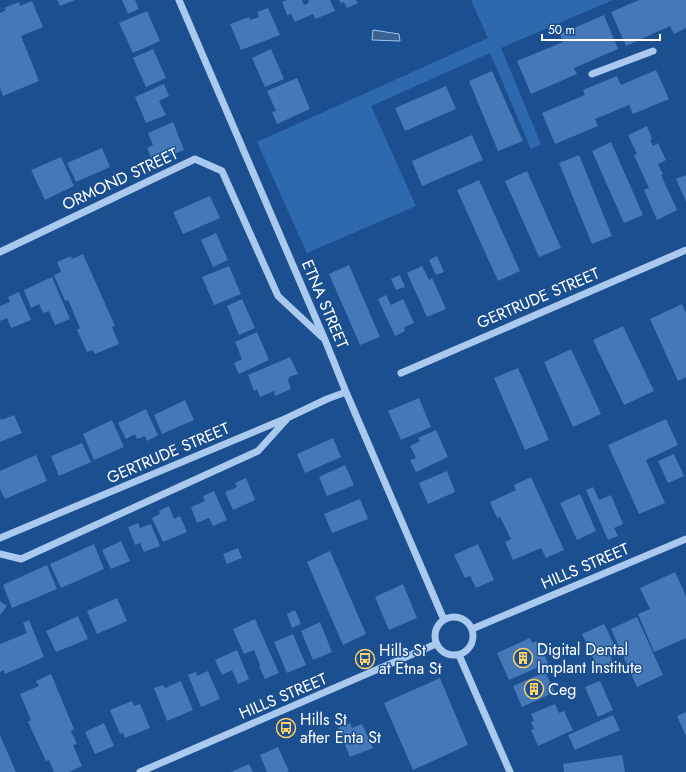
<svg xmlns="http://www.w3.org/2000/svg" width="686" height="772" font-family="Jost,sans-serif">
<rect width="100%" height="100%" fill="#1b4f8f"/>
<path fill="#2e69ad" d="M 471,0 L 613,0 L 501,48 L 541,144 L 531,149 L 490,53 L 371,106 L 416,206 L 307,253 L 257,142 L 488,38 Z"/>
<path fill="#3c6290" stroke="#9cc4f0" d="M 373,30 L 399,34 L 400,41 L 372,40 Z"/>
<path fill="#4478b7" d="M 57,0 L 75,0 L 60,6 Z
M 122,0 L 135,0 L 139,9 L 128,14 Z
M 287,0 L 302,0 L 304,5 L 309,3 L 308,0 L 330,0 L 335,11 L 315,19 L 313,14 L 295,22 L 291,14 L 287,15 L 282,2 Z
M 339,0 L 356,0 L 358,3 L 347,8 L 344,2 L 341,3 Z
M 639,0 L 686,0 L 686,28 L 674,34 L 670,26 L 626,46 L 611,12 Z
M 32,1 L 43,27 L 21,36 L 39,81 L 3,96 L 0,88 L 0,13 L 6,10 L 4,8 L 19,2 L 20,6 Z
M 268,8 L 280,35 L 241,50 L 230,24 L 249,17 L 250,20 L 259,17 L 257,12 Z
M 147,11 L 160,41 L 133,53 L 119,23 Z
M 604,15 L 618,49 L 574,68 L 577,74 L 531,94 L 517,61 L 563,42 L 560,34 Z
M 153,49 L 166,78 L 146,87 L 133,58 Z
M 271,49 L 284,79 L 265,87 L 252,58 Z
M 656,70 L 669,99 L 633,114 L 629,105 L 595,119 L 598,126 L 555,144 L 542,113 L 585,95 L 583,90 L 617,76 L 621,85 Z
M 492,71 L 523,141 L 498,151 L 469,81 Z
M 297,78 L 310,109 L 277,124 L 272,112 L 276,111 L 267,91 Z
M 164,84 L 169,96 L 159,101 L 166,115 L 146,123 L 135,97 Z
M 446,86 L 456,109 L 405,131 L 395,108 Z
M 173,122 L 184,150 L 153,162 L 147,148 L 153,145 L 148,133 Z
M 647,126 L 652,139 L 650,140 L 653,146 L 658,143 L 666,160 L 658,164 L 663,174 L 661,175 L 677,210 L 657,220 L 644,190 L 649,188 L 634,155 L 637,154 L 628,135 Z
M 472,135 L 483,160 L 422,186 L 412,161 Z
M 611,142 L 643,215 L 624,223 L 592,151 Z
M 102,148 L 110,167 L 76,182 L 67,163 Z
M 579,155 L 612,236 L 592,244 L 559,163 Z
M 61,157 L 74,186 L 45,200 L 31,170 Z
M 527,171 L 561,248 L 539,257 L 505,181 Z
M 686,175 L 686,202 L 676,179 Z
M 479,180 L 520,271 L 498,281 L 457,190 Z
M 210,196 L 220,218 L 183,234 L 173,212 Z
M 216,233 L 228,260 L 213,267 L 201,240 Z
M 83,254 L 115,326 L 112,327 L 119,344 L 95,354 L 93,350 L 87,352 L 77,330 L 80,328 L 68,300 L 65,301 L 54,275 L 61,272 L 57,262 L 71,256 L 72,259 Z
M 437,256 L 444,272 L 436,275 L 429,260 Z
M 349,265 L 380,337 L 360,345 L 329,274 Z
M 229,266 L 241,294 L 214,305 L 202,277 Z
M 422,266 L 429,280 L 432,278 L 446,309 L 427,317 L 407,273 Z
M 400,275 L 405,287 L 396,290 L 391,279 Z
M 52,277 L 70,319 L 55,325 L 49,311 L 43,313 L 39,304 L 31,308 L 24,290 Z
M 19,292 L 31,320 L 11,328 L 7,318 L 0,321 L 0,306 L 10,302 L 8,297 Z
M 386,295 L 391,305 L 403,299 L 414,323 L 404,327 L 405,331 L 395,336 L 378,299 Z
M 242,299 L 255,328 L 239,335 L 227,306 Z
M 682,304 L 686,313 L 686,377 L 678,381 L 650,319 Z
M 623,326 L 654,391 L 624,405 L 593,340 Z
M 257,332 L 269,360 L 239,374 L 234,363 L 242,359 L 235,342 Z
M 571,349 L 601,414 L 573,427 L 544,362 Z
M 290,357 L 298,374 L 289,377 L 288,380 L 291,389 L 275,396 L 274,391 L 260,397 L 257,389 L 254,391 L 248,375 Z
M 518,368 L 549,440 L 525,450 L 494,378 Z
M 419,398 L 431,427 L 401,440 L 388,411 Z
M 185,400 L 194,420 L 162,434 L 154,415 Z
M 146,409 L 158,435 L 147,441 L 145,436 L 137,439 L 135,434 L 126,439 L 118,423 Z
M 14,415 L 22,433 L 0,442 L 0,417 L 1,420 Z
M 666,419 L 678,445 L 646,460 L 665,503 L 639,514 L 608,445 Z
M 112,420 L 124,447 L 94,460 L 83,434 Z
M 436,430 L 448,457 L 416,472 L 410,460 L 416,458 L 410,446 L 420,441 L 418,438 Z
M 333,438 L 341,457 L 305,473 L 297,454 Z
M 82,443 L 91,462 L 59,476 L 51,456 Z
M 674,454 L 684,476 L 668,483 L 658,461 Z
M 36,455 L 47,481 L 5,499 L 0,489 L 0,471 Z
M 345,465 L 354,485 L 327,496 L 319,477 Z
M 447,471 L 455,492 L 428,504 L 419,483 Z
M 531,477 L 564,550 L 546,558 L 541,548 L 513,560 L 505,542 L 511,539 L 500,517 L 497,518 L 490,502 L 516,490 L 514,485 Z
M 246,478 L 255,500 L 233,510 L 225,492 L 237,487 L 235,483 Z
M 593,487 L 599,500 L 611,495 L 623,524 L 614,528 L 618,536 L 608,540 L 586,490 Z
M 214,491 L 227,520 L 213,526 L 209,518 L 197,523 L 191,507 L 205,501 L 203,496 Z
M 580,494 L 596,531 L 577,540 L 560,503 Z
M 360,499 L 368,519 L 332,533 L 324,514 Z
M 169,506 L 174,519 L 180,516 L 187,532 L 163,542 L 152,518 L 160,514 L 159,511 Z
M 138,523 L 140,528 L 151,524 L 160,546 L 144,552 L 140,543 L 135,545 L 128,527 Z
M 121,541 L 130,561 L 111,569 L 102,550 Z
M 94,544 L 104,569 L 61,588 L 50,564 Z
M 478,544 L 494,580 L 476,588 L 470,576 L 465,578 L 454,555 Z
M 238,548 L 242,558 L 227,564 L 223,554 Z
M 330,551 L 366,634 L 343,645 L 307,562 Z
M 47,565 L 57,589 L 12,608 L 3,585 Z
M 675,572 L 686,596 L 686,638 L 654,652 L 638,614 L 650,609 L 640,588 Z
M 403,584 L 417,618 L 389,630 L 375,597 Z
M 117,598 L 127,621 L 97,634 L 87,611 Z
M 0,601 L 7,606 L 0,615 Z
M 295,610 L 301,624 L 292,628 L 287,614 Z
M 78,616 L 88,639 L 56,652 L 46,631 Z
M 637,617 L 663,675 L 637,687 L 611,629 Z
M 255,619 L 279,673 L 265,679 L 259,666 L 260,665 L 254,650 L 244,654 L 233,629 Z
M 29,620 L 44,657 L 5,674 L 4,670 L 0,672 L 0,644 L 27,633 L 23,623 Z
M 320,622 L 332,652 L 313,660 L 301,631 Z
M 604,624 L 616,649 L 608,652 L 616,668 L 601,675 L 582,634 Z
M 293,634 L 306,665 L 287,673 L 274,642 Z
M 530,638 L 532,643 L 538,641 L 548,663 L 509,680 L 497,653 Z
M 237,650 L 249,679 L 238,684 L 232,670 L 222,675 L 215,660 Z
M 208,671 L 220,699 L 201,707 L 188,675 L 196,672 L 197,676 Z
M 545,672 L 555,692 L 522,707 L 513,686 Z
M 51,674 L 74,729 L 71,731 L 77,744 L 73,745 L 82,766 L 69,772 L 54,772 L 49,760 L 46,761 L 28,722 L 31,720 L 20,694 L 39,686 L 36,681 Z
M 440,678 L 468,745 L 413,770 L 384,703 Z
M 181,681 L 193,710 L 167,721 L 154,688 L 163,685 L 165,688 Z
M 600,681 L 613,710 L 598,717 L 585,687 Z
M 132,701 L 134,706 L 140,704 L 150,728 L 125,738 L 123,733 L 120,734 L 110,710 Z
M 555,704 L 559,713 L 564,711 L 573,730 L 538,746 L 531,730 L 534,729 L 531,722 L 534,721 L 531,714 Z
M 686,712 L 686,736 L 677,716 Z
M 613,715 L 620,730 L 575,750 L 568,735 Z
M 104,723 L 114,746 L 95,754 L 85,732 Z
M 350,723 L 352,728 L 362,724 L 373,748 L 350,757 L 338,728 Z
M 0,735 L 16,772 L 0,772 Z
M 278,747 L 289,771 L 286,772 L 267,772 L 260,755 Z
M 622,755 L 625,772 L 564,772 L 563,764 Z
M 249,764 L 253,772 L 231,772 Z"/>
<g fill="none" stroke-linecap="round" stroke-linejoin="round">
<path stroke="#a9c9ee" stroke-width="7" d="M 179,0 L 325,340 L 346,392 L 444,620
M 592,74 L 653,51
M 0,252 L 195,159 L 222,171 L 278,296 L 322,337
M 401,373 L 686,250
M 0,538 L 287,418 L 327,399 L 346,392
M 0,554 L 21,559 L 258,451 L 286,420
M435 636a19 19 0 1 1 38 0a19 19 0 1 1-38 0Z
M 472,629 L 686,539
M 459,655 L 510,772
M 140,772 L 436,644"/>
</g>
<defs>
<symbol id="building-ring" viewBox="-11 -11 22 22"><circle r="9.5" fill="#1b4f8f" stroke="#ffd166" stroke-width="1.5"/><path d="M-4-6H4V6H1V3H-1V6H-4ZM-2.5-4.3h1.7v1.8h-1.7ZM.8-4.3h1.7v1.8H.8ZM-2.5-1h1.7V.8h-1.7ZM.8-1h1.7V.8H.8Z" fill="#ffd166"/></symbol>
<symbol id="bus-ring" viewBox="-11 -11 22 22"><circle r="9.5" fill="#1b4f8f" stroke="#ffd166" stroke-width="1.5"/><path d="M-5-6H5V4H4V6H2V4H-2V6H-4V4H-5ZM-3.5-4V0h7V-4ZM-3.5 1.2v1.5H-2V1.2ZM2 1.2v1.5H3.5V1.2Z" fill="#ffd166"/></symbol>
</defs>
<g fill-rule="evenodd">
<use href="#building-ring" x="512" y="647" width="22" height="22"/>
<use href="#bus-ring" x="354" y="648" width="22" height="22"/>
<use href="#building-ring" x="523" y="678" width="22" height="22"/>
<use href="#bus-ring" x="275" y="717" width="22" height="22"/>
</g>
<g text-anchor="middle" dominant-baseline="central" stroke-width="3" stroke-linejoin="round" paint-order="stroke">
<g font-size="16" fill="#fff" stroke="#1b4f8f">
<text transform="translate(120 179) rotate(-25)">ORMOND STREET</text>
<text transform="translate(538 298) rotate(-23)">GERTRUDE STREET</text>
<text transform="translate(325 304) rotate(67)">ETNA STREET</text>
<text transform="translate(168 453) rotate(-23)">GERTRUDE STREET</text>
<text transform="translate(585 566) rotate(-23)">HILLS STREET</text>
<text transform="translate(283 696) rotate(-23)">HILLS STREET</text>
</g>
<g font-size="16" fill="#fff" stroke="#1b4f8f" text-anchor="start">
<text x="537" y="649">Digital Dental<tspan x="537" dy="18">Implant Institute</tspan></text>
<text x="379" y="650">Hills St<tspan x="379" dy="18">at Etna St</tspan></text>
<text x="548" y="689">Ceg</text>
<text x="300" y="719">Hills St<tspan x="300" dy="18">after Enta St</tspan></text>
</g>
</g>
<path d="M542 34v6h118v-6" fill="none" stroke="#ffffff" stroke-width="2"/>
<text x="548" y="34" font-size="12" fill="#ffffff" stroke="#1b4f8f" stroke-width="3" paint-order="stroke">50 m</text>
</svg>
